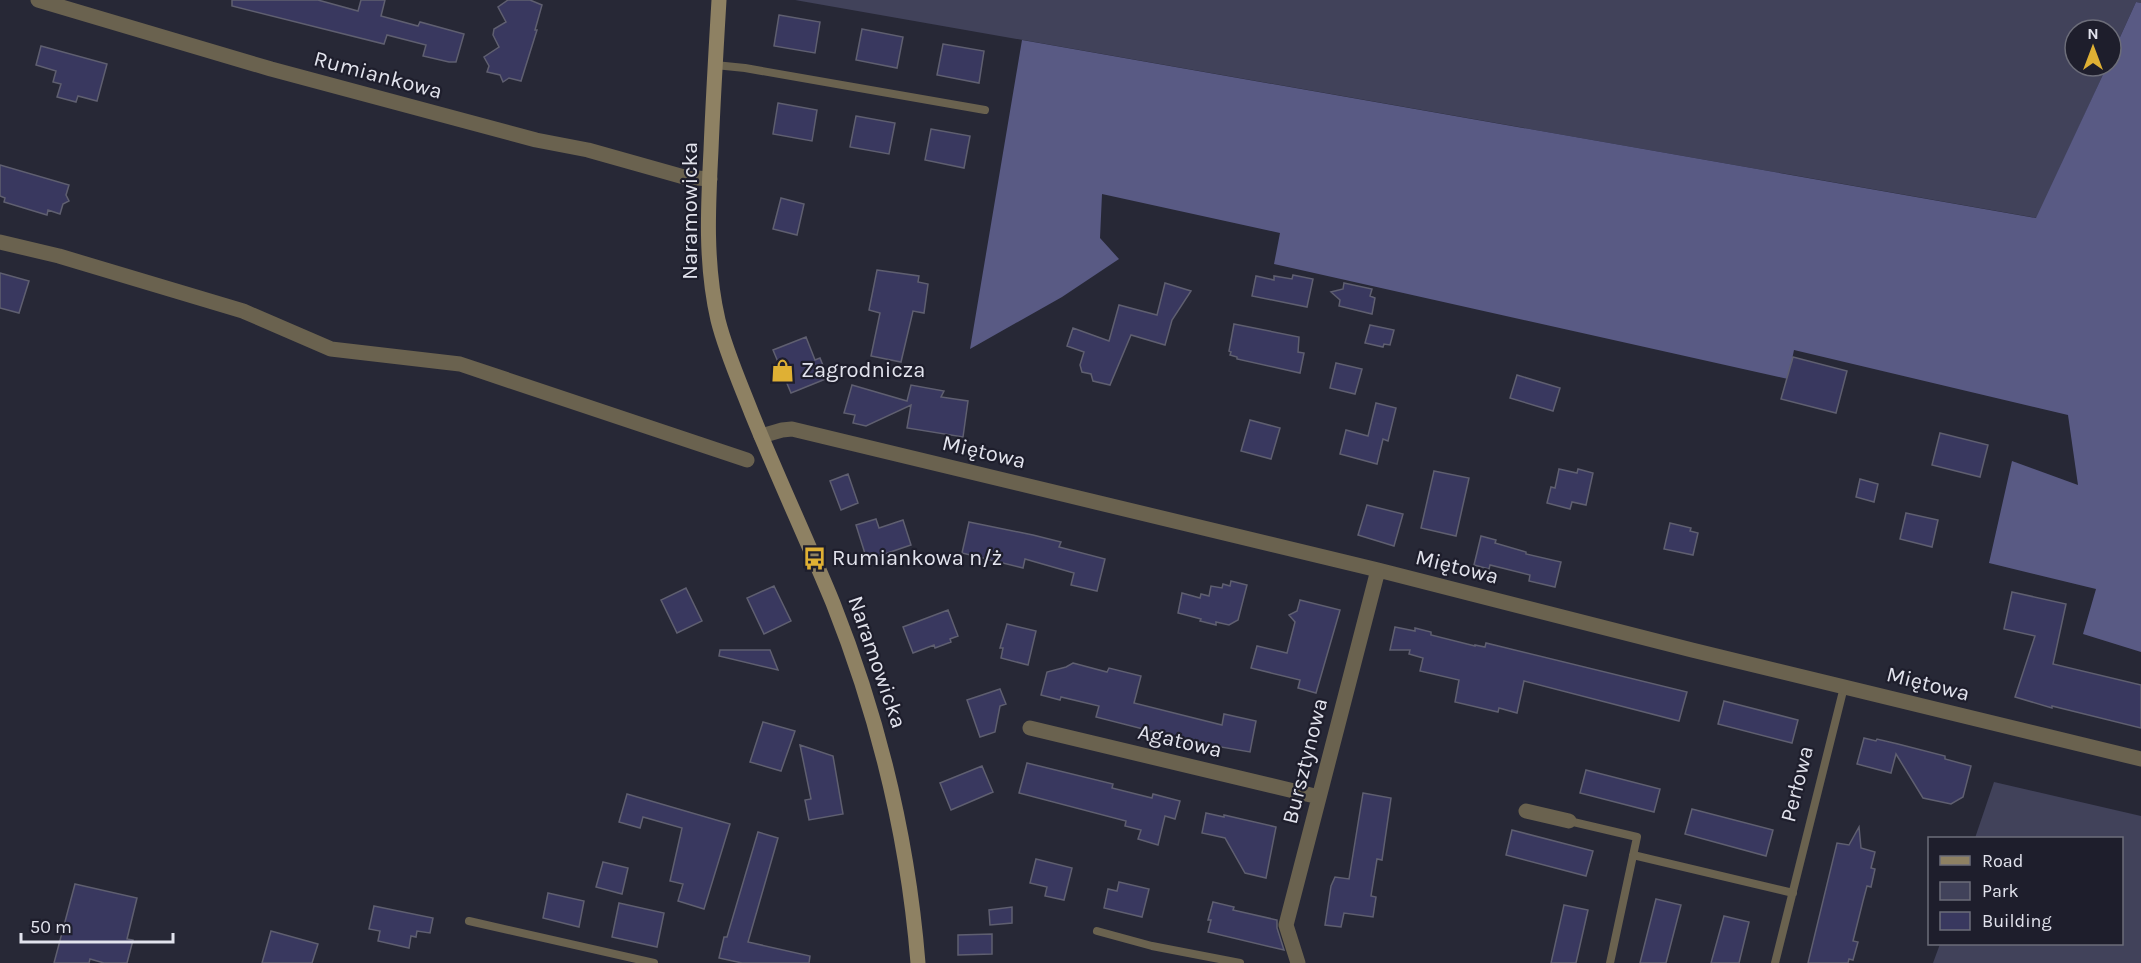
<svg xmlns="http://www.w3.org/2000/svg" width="2141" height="963" font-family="Karla,sans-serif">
<rect width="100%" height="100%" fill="#272836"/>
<path fill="#41425a" d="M 795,0 L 2141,0 L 2141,3 L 2136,2 L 2111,57 L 2111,30 L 2075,30 L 2075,66 L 2107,66 L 2037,218 Z
M 1994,782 L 2141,816 L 2141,963 L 1933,963 L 1940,944 L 2122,944 L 2122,838 L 1975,838 Z"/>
<path fill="#595a84" d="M 2136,2 L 2141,3 L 2141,652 L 2083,634 L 2096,589 L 1989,563 L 2012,461 L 2078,485 L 2068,415 L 1794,350 L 1788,379 L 1274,264 L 1280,233 L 1102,194 L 1100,238 L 1119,259 L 1062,297 L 970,349 L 1022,40 L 2036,218 L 2107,66 L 2111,66 L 2111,57 Z"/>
<path fill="#39385f" stroke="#5f5f70" stroke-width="1.5" d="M 232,0 L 318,0 L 358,11 L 361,0 L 385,0 L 381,16 L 418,26 L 420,22 L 464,34 L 456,62 L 449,62 L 423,56 L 426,45 L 387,35 L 384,44 L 232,6 Z
M 508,0 L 530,0 L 542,5 L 535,30 L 537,30 L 521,81 L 509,78 L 503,82 L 500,75 L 487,72 L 489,66 L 484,57 L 499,47 L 493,35 L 494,29 L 506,22 L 498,7 Z
M 779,15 L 820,22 L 815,53 L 774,46 Z
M 862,29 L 903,37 L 897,68 L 856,60 Z
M 943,44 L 984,51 L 979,83 L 937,75 Z
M 41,46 L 107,64 L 97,101 L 78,96 L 76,102 L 57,97 L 61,84 L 53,82 L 56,71 L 36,65 Z
M 778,103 L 817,110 L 812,141 L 773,134 Z
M 856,116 L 895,123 L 889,154 L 850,147 Z
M 931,129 L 970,136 L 964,168 L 925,160 Z
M 0,165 L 69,185 L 66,195 L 69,201 L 63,204 L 60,214 L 48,210 L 47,215 L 4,202 L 5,198 L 0,196 Z
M 781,198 L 804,204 L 797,235 L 773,229 Z
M 877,270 L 919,276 L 918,282 L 928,284 L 924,313 L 913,311 L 901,362 L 871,356 L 880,313 L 869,310 Z
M 0,273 L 29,281 L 19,313 L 0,308 Z
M 1293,275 L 1313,279 L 1307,307 L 1252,296 L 1256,276 L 1274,280 L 1274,276 L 1292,279 Z
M 1165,283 L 1191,291 L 1172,320 L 1165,345 L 1131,335 L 1110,385 L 1093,381 L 1091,374 L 1082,372 L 1080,365 L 1084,352 L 1067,346 L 1073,328 L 1109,341 L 1119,305 L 1157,315 Z
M 1344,283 L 1372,289 L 1370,296 L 1375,298 L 1372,314 L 1339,306 L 1340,300 L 1331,292 L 1343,289 Z
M 1234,324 L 1299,337 L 1298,352 L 1304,353 L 1300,373 L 1237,359 L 1237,357 L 1230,355 L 1231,352 L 1229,351 Z
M 1370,325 L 1394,330 L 1390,345 L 1384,344 L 1383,347 L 1365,343 Z
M 806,337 L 815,360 L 820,358 L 828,378 L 791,393 L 773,350 Z
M 1793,357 L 1847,371 L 1836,413 L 1781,399 Z
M 1336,363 L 1362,369 L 1355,394 L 1330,388 Z
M 1517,375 L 1560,388 L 1553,411 L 1510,398 Z
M 852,385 L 907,401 L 911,385 L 944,391 L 941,397 L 968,401 L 963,437 L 907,428 L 911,405 L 866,426 L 853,423 L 855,415 L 844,413 Z
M 1376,403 L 1396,408 L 1388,441 L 1383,439 L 1377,464 L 1340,454 L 1346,430 L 1368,436 Z
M 1250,420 L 1280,428 L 1271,459 L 1241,451 Z
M 1940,433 L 1988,445 L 1980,477 L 1932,465 Z
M 1559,469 L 1577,473 L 1578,469 L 1593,473 L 1586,505 L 1572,502 L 1570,509 L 1547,503 L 1551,487 L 1555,488 Z
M 1434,471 L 1469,478 L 1456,536 L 1421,528 Z
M 848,474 L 858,503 L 841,510 L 830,481 Z
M 1860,479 L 1878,484 L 1874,502 L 1856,497 Z
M 1367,505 L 1403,514 L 1394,546 L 1358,535 Z
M 1906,513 L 1938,520 L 1932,547 L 1900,539 Z
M 876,519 L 879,528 L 903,520 L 911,545 L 867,560 L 856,525 Z
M 969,522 L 1033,535 L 1061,542 L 1059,547 L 1105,559 L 1097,591 L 1071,585 L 1074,573 L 1025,559 L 1023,568 L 962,553 Z
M 1670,523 L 1691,528 L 1690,531 L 1698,533 L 1693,555 L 1664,549 Z
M 1481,536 L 1496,540 L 1495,543 L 1526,552 L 1526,554 L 1561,562 L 1555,587 L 1529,581 L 1530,575 L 1490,565 L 1489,569 L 1474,565 Z
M 1231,581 L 1247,585 L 1238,620 L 1229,625 L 1216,622 L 1216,625 L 1200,621 L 1201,619 L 1178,613 L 1182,593 L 1200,598 L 1201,594 L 1209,596 L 1211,586 L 1222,588 L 1223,584 L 1230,586 Z
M 774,586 L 791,621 L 764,634 L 747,598 Z
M 686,588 L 702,621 L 677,633 L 661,600 Z
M 2012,592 L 2066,604 L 2053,664 L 2141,685 L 2141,728 L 2052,706 L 2052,708 L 2015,697 L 2035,636 L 2004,629 Z
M 1300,600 L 1340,610 L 1316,693 L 1298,688 L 1300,680 L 1251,668 L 1257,646 L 1287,653 L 1295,622 L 1289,615 L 1297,611 Z
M 948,610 L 958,636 L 950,639 L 951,642 L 935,648 L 934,645 L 913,653 L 903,627 Z
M 1007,624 L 1036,631 L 1028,665 L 1001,658 L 1003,648 L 1000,648 Z
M 1395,627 L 1415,631 L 1415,628 L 1431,632 L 1431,635 L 1475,646 L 1475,645 L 1485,647 L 1486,643 L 1687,692 L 1679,721 L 1524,681 L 1517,713 L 1499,708 L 1498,712 L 1455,702 L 1459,680 L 1420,671 L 1423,658 L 1409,654 L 1410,650 L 1390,650 Z
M 720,650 L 770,650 L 778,670 L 719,656 Z
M 1073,663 L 1107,672 L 1109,668 L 1141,676 L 1134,703 L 1222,725 L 1224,714 L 1256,721 L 1250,752 L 1198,743 L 1197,747 L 1154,736 L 1155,732 L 1096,717 L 1099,706 L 1061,697 L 1060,700 L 1041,695 L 1047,672 L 1066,667 Z
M 1000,689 L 1006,704 L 1000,706 L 995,732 L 980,737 L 967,700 Z
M 1724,701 L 1798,720 L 1792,743 L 1718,724 Z
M 763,722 L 795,731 L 781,771 L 750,762 Z
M 1864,738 L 1876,741 L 1877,739 L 1898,744 L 1945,756 L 1945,759 L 1971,766 L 1963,797 L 1951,804 L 1923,798 L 1896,754 L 1891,773 L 1857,764 Z
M 800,745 L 833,756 L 843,814 L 809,820 L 805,800 L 811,799 Z
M 1027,763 L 1113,784 L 1112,788 L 1152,798 L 1153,794 L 1180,801 L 1175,819 L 1165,816 L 1158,845 L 1138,839 L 1141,830 L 1125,826 L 1126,821 L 1019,793 Z
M 982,766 L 993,792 L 951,810 L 940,783 Z
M 1586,770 L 1660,789 L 1654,812 L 1580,793 Z
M 1363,793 L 1391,798 L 1382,860 L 1377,859 L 1371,896 L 1376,897 L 1373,917 L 1344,913 L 1341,927 L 1325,925 L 1331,886 L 1335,877 L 1349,879 Z
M 627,794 L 730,824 L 704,909 L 678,901 L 683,884 L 670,881 L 682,828 L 643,817 L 640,828 L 619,822 Z
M 1692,809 L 1773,830 L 1766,856 L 1685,834 Z
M 1206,813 L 1224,817 L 1224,815 L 1276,827 L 1266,878 L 1245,873 L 1225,838 L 1202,833 Z
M 1859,827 L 1861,848 L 1875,852 L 1871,868 L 1875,869 L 1871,887 L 1867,886 L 1863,901 L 1853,941 L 1858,942 L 1853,960 L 1849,959 L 1848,963 L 1808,963 L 1837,843 L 1849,845 Z
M 1512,830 L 1593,851 L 1586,876 L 1506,855 Z
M 758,832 L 778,838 L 748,942 L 810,956 L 809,963 L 742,963 L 719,958 L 724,937 L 727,937 Z
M 1036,859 L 1072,868 L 1064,900 L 1045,896 L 1047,887 L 1030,883 Z
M 603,862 L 628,868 L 622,894 L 596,887 Z
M 1119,882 L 1149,889 L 1142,917 L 1104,908 L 1108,889 L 1117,891 Z
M 75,884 L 137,898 L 127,939 L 133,940 L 127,963 L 104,963 L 90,959 L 89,963 L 54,963 Z
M 548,893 L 584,901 L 579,927 L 543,918 Z
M 1656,899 L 1681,905 L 1666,963 L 1640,963 Z
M 1213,902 L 1234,907 L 1233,910 L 1277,920 L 1277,928 L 1284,950 L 1208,932 L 1211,920 L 1208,920 Z
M 619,903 L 664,913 L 657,947 L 612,937 Z
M 1564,905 L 1588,910 L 1576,963 L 1551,963 Z
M 374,906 L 433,918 L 430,933 L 417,931 L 416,937 L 411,936 L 409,948 L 378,941 L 380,931 L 369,929 Z
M 1012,907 L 1012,923 L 990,925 L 989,910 Z
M 1724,916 L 1749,922 L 1739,963 L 1711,963 Z
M 271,931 L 318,944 L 312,963 L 262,963 Z
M 992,934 L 992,954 L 958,955 L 958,935 Z"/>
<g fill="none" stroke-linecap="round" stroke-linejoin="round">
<path stroke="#6a624f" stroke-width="8" d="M 715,65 L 745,68 L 985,110
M 1569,821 L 1637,837 L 1610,963
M 1633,855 L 1793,893
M 469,921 L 654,963
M 1097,931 L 1152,946 L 1240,963
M 1775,963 L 1844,687"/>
<path stroke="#6a624f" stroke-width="15" d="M 38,0 L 271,69 L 536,140 L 588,150 L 684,177 L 710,179
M 0,242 L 59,256 L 243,311 L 331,349 L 460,364 L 747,460
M 761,436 L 782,430 L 792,429 L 1378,570 L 1692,650 L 2141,759
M 1030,728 L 1319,797
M 1526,811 L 1569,821
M 1298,963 L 1286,925 L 1378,570"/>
<path stroke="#8e8163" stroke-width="15" d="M 719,0 C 716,50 713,100 711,150 C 708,207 705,264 718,320 C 726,352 740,383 752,414 C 778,478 807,540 833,603 C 879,719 908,839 918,963"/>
</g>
<defs>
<symbol id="shop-bare" viewBox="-9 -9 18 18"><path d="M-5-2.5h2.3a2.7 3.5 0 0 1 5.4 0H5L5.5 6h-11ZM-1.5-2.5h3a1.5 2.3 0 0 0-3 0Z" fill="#dfb034" stroke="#1e1e2c" stroke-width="2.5" paint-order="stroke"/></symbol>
<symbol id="bus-bare" viewBox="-9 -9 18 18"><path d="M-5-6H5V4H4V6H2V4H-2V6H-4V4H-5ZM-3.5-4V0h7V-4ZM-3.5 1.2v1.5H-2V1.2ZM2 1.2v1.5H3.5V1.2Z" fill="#dfb034" stroke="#1e1e2c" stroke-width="2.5" paint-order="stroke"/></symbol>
</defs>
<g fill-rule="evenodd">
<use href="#shop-bare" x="766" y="354" width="33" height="33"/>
<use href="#bus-bare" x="798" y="542" width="33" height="33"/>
</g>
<g text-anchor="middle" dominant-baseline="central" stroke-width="4.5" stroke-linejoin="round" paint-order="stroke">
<g font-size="22" fill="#e2e3ed" stroke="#1e1e2c">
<text transform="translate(378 75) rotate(15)">Rumiankowa</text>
<text transform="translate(690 211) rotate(-90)">Naramowicka</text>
<text transform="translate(984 452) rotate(13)">Miętowa</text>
<text transform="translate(1457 567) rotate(14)">Miętowa</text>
<text transform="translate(877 662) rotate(71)">Naramowicka</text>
<text transform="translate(1928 684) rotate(14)">Miętowa</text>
<text transform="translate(1180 741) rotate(13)">Agatowa</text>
<text transform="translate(1305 761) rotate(-76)">Bursztynowa</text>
<text transform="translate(1797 784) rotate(-76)">Perłowa</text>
</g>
<g font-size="22" fill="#e2e3ed" stroke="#1e1e2c" text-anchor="start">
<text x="801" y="370">Zagrodnicza</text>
<text x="832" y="558">Rumiankowa n/ż</text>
</g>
</g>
<rect x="1928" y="837" width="195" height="108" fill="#1e1e2c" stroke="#6c6d79" stroke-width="1.5"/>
<rect x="1940" y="856" width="30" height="9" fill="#8e8163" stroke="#6c6d79" stroke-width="1.5"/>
<text x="1982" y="867" font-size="18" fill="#e2e3ed">Road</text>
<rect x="1940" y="882" width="30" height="18" fill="#41425a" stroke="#6c6d79" stroke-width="1.5"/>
<text x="1982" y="897" font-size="18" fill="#e2e3ed">Park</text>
<rect x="1940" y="912" width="30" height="18" fill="#39385f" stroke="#6c6d79" stroke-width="1.5"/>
<text x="1982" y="927" font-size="18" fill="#e2e3ed">Building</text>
<g transform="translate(2093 48)"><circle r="28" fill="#1e1e2c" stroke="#6c6d79" stroke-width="1.5"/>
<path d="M0-4.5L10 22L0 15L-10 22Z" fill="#dfb034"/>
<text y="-9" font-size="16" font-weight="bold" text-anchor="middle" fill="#e2e3ed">N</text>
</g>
<path d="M21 933v9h152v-9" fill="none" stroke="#e2e3ed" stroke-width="3"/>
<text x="30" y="933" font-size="18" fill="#e2e3ed" stroke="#1e1e2c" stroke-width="4.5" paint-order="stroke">50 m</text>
</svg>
